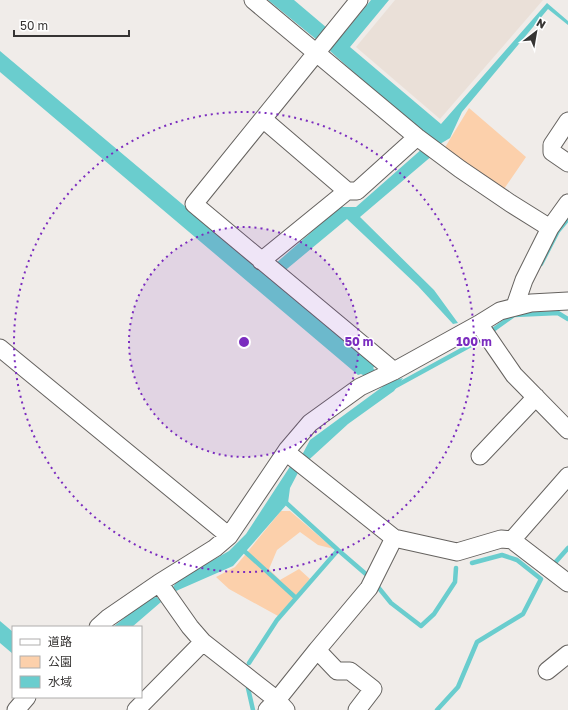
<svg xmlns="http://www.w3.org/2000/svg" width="568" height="710" font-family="'Golos Text','Noto Sans JP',sans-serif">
<rect width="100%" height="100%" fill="#f0ece9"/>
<path fill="#eae0d8" d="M 395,0 L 543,0 L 440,119 L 356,47 Z"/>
<path fill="#fcd0ab" d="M 469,108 L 526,157 L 504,189 L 444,149 Z
M 281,511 L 290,511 L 334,549 L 318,545 L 300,532 L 277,550 L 269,569 L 280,580 L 299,569 L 310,579 L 278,616 L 229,589 L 216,577 L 235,567 Z"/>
<path fill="#6acdce" d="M 268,0 L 294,0 L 327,28 L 317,40 Z
M 371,0 L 389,0 L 350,47 L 441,124 L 547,3 L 568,21 L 568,25 L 548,9 L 462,112 L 450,138 L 440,144 L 398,112 L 330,51 L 338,34 L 345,32 Z
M 0,51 L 375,366 L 373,368 L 375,370 L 365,376 L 361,374 L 358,375 L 0,72 Z
M 423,148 L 433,155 L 360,217 L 434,290 L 458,323 L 453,324 L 418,286 L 347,219 L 282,273 L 275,264 L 340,207 L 356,207 Z
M 403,378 L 394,391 L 348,424 L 301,467 L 290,488 L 288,503 L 233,566 L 176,591 L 173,587 L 178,580 L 229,551 L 246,534 L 291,465 L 302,455 L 310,440 L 389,382 Z
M 157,597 L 161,602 L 132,627 L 113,627 L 149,598 Z
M 0,621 L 13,632 L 13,654 L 0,643 Z"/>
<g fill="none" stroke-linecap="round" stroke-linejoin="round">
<path stroke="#6acdce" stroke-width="4.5" d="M 541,264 L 558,231 L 568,219
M 493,330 L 514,315 L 558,313 L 568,319
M 394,387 L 480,340
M 283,500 L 338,550 L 367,575
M 241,548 L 296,598
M 553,565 L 568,548
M 378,587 L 391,603 L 421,626 L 434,614 L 455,582 L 456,568
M 249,663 L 277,620 L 338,550
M 248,688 L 253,710
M 437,710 L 458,687 L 477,642 L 523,614 L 541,579 L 517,560 L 502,555 L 472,563"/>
<defs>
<path id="street" d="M 253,0 L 417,137 L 460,169 L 510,203 L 550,228
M 359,0 L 194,204 L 394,371
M 263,119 L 347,191
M 568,121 L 552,145 L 552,152 L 568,163
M 261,261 L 347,191 L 357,191 L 417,137
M 515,306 L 524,280 L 550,228 L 568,203
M 479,324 L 514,375 L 568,430
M 0,348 L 229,536
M 286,452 L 394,538 L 457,552 L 501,539 L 512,540 L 568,583
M 480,456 L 536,397
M 512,540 L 568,476
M 159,583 L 190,627 L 203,642 L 277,700 L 286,710
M 98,627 L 108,618 L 159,583 L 215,548 L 229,536 L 287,450 L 310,423 L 360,387 L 394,371 L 479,324 L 500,311 L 531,303 L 568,301
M 317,650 L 337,671 L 350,671 L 373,689 L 357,710
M 547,671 L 568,654
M 16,710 L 27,697
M 136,710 L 203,642
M 267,710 L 277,700 L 317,650 L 369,588 L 394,538"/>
</defs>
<use href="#street" stroke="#65625f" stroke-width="19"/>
<use href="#street" stroke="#fff" stroke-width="17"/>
</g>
<circle cx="244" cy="342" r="115" fill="#7b2cbf" fill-opacity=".12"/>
<g fill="none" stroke="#7b2cbf" stroke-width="2" stroke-dasharray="2 4">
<circle cx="244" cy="342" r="115"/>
<circle cx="244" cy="342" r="230"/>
</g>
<circle cx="244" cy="342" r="6" fill="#7b2cbf" stroke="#fff" stroke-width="2"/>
<g font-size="12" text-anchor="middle" font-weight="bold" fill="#7b2cbf" stroke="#fff" stroke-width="3" stroke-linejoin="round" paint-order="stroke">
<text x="359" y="346">50 m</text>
<text x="474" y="346">100 m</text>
</g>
<rect x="12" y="626" width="130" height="72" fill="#ffffff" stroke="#afaead"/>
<rect x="20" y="639" width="20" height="6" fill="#ffffff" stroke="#afaead"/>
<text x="48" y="646" font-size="12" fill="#363433">道路</text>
<rect x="20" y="656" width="20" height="12" fill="#fcd0ab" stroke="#afaead"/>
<text x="48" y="666" font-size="12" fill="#363433">公園</text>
<rect x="20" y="676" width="20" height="12" fill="#6acdce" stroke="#afaead"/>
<text x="48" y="686" font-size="12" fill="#363433">水域</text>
<g transform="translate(536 32) rotate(31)" stroke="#ffffff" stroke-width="3" paint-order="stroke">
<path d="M0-3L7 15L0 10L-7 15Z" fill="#363433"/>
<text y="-6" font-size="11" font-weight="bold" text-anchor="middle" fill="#363433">N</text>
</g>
<path d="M14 30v6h115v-6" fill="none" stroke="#363433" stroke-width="2"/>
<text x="20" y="30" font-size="12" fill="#363433" stroke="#ffffff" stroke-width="3" paint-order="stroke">50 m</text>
</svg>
